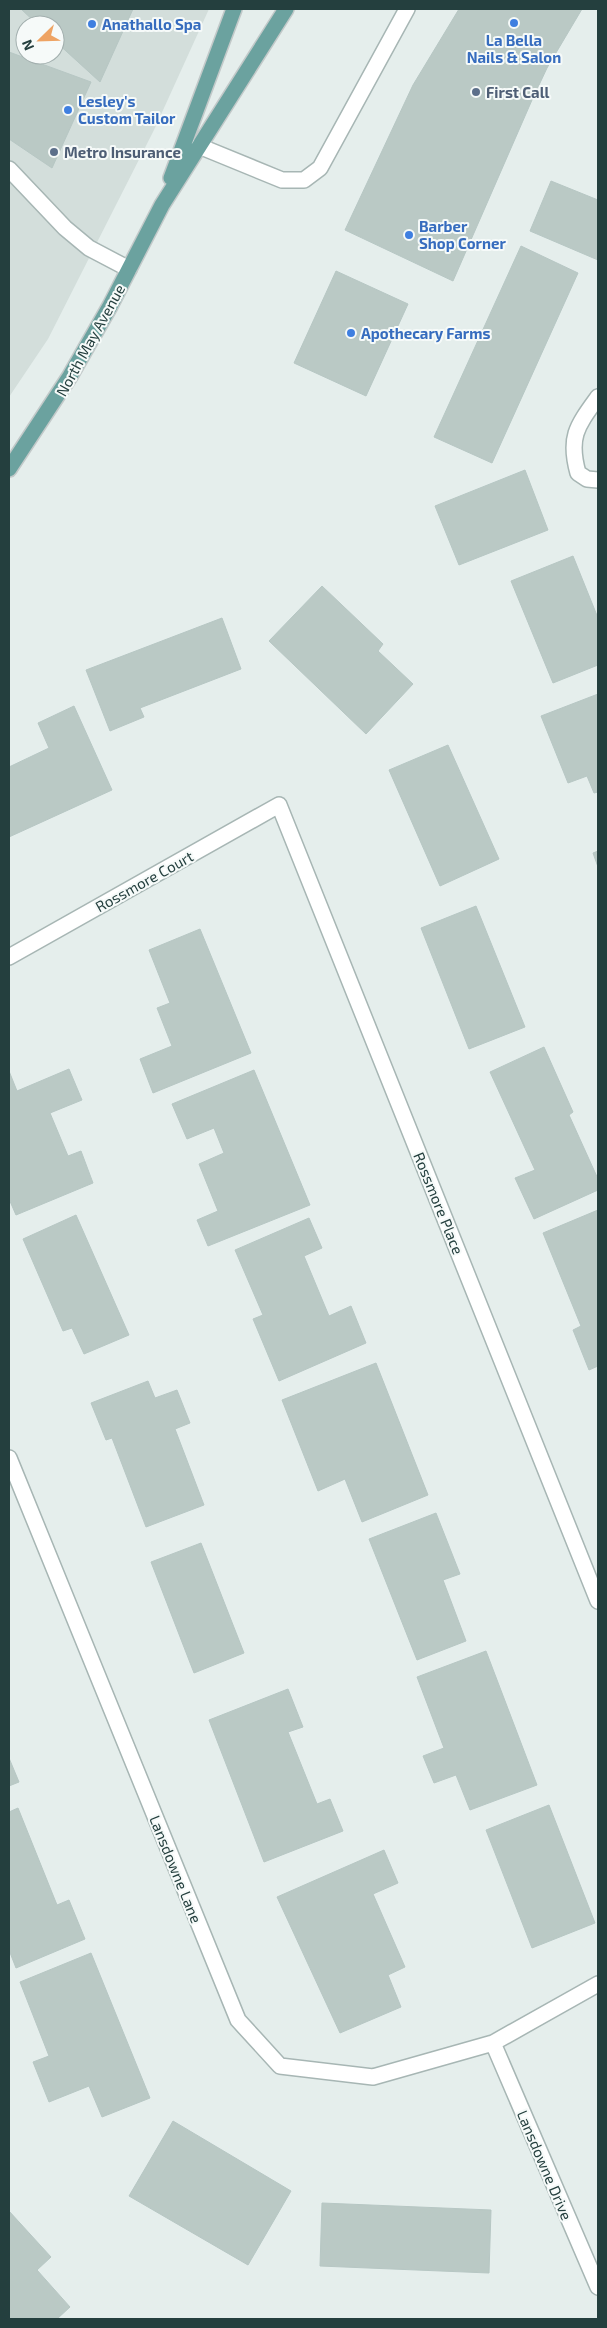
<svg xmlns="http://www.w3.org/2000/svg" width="607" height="2328" font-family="'Exo 2',sans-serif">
<rect width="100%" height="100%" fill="#e5eeec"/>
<path fill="#d3dedb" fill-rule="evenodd" d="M 9,9 L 209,9 L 154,130 L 48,339 L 9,397 ZM 25,25 L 55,25 L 55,55 L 25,55 Z"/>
<path fill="#bac9c5" stroke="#b7c7c4" d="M 21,9 L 133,9 L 100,82 L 55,41 L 55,25 L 38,25 Z
M 459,9 L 582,9 L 547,68 L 532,100 L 453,281 L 345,230 L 413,85 Z
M 9,52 L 91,82 L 52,168 L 9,139 Z
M 551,181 L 598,200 L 598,260 L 530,231 Z
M 521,246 L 578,273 L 492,463 L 434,437 Z
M 336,271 L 408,304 L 366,396 L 294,363 Z
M 525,470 L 548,530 L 459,565 L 435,506 Z
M 573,556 L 598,618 L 598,665 L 553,683 L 511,581 Z
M 322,586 L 383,644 L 378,651 L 413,684 L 366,734 L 269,641 Z
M 222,618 L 241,669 L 140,708 L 144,717 L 110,731 L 86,670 Z
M 598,694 L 598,792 L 594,793 L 587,776 L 568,783 L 541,716 Z
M 74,706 L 112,790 L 9,837 L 9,767 L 49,748 L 38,723 Z
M 448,745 L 499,859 L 440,886 L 389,770 Z
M 598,851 L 598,867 L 593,853 Z
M 476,906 L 525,1027 L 469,1049 L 421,928 Z
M 200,929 L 251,1053 L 153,1093 L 140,1059 L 172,1046 L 157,1008 L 170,1003 L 149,950 Z
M 544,1047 L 573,1112 L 569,1115 L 598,1179 L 598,1190 L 534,1219 L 515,1178 L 535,1170 L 490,1072 Z
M 69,1069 L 82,1100 L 50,1113 L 68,1156 L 81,1151 L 93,1183 L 16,1215 L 9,1199 L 9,1071 L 17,1091 Z
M 254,1070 L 310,1205 L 208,1246 L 197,1220 L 218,1211 L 199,1164 L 224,1153 L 214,1128 L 187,1139 L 172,1104 Z
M 598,1210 L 598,1366 L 589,1370 L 573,1330 L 581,1326 L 543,1233 Z
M 76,1215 L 129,1335 L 84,1354 L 72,1328 L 63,1331 L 23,1239 Z
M 309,1218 L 322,1248 L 304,1256 L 329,1316 L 351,1306 L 366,1343 L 279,1381 L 253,1319 L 263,1315 L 235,1250 Z
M 376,1363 L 428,1495 L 362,1522 L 345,1479 L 318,1491 L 282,1400 Z
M 148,1381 L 155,1398 L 177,1390 L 190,1423 L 175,1429 L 204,1505 L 146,1527 L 112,1438 L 106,1440 L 91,1403 Z
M 436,1513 L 460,1574 L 443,1580 L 466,1641 L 417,1660 L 369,1539 Z
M 201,1543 L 244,1653 L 194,1673 L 151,1562 Z
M 486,1651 L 537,1785 L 470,1810 L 456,1775 L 434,1783 L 423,1756 L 444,1748 L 417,1677 Z
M 288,1689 L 303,1727 L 288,1732 L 317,1804 L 330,1799 L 343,1831 L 264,1862 L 209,1720 Z
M 9,1758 L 19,1782 L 9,1786 Z
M 549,1805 L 595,1923 L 532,1948 L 486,1830 Z
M 18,1808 L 57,1905 L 69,1900 L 85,1939 L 16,1968 L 9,1950 L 9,1812 Z
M 384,1850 L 398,1883 L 373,1894 L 405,1967 L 388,1975 L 401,2007 L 340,2033 L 277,1897 Z
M 91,1953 L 150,2098 L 102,2117 L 89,2086 L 49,2102 L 33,2062 L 49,2056 L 20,1982 Z
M 173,2121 L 291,2191 L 248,2265 L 129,2196 Z
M 322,2203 L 491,2210 L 489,2273 L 320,2266 Z
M 9,2211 L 51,2257 L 37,2270 L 70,2307 L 57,2319 L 9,2319 Z"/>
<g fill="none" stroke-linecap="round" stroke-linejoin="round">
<defs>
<path id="minor" d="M 199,146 L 282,180 L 304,180 L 320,168 L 407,9
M 9,169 L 65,228 L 89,248 L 129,269
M 598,397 C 577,426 568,437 578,473 L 587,479 L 598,480
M 9,957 L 279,805 L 598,1601
M 9,1458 L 238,2020 L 280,2066 L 373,2077 L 493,2043 L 598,1984
M 493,2043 L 598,2287"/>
<path id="major" d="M 171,178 L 234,9
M 9,469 L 70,376 L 110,306 L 162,205 L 286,9"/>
</defs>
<use href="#minor" stroke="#a7b6b4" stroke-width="18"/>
<use href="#major" stroke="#c2c9c9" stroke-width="18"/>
<use href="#minor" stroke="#fff" stroke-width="15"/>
<use href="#major" stroke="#6ba29f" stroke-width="15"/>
</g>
<g fill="#3f7fe0" stroke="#f6faf9" stroke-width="2">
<circle cx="514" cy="23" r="5"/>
<circle cx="92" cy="24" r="5"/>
<circle cx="68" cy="110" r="5"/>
<circle cx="409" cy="235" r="5"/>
<circle cx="351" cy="333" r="5"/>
</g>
<g fill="#5c6f8a" stroke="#f6faf9" stroke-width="2">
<circle cx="476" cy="92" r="5"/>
<circle cx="54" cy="152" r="5"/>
</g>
<g text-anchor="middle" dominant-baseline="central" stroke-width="4" stroke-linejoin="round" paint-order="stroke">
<g font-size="15" font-weight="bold" fill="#366cbe" stroke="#f6faf9" text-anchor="start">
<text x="102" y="24">Anathallo Spa</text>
<text x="514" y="40" text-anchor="middle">La Bella<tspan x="514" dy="17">Nails &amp; Salon</tspan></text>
<text x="78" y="101">Lesley's<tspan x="78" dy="17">Custom Tailor</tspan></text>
<text x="419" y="226">Barber<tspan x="419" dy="17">Shop Corner</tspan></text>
<text x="361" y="333">Apothecary Farms</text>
</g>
<g font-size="15" font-weight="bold" fill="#4e5e75" stroke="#f6faf9" text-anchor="start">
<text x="486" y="92">First Call</text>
<text x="64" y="152">Metro Insurance</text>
</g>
<g font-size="15" fill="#243f3e" stroke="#f6faf9">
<text transform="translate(90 340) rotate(-61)">North May Avenue</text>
<text transform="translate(144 881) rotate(-29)">Rossmore Court</text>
<text transform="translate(439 1203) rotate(68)">Rossmore Place</text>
<text transform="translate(176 1869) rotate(68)">Lansdowne Lane</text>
<text transform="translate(545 2165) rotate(67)">Lansdowne Drive</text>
</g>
</g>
<rect width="607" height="2328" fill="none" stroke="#243f3e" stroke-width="20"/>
<g transform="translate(40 40) rotate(247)"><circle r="24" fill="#f6faf9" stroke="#a2afae"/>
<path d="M0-4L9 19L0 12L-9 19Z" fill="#eea363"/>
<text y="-8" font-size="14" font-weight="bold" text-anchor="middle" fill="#243f3e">N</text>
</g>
</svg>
